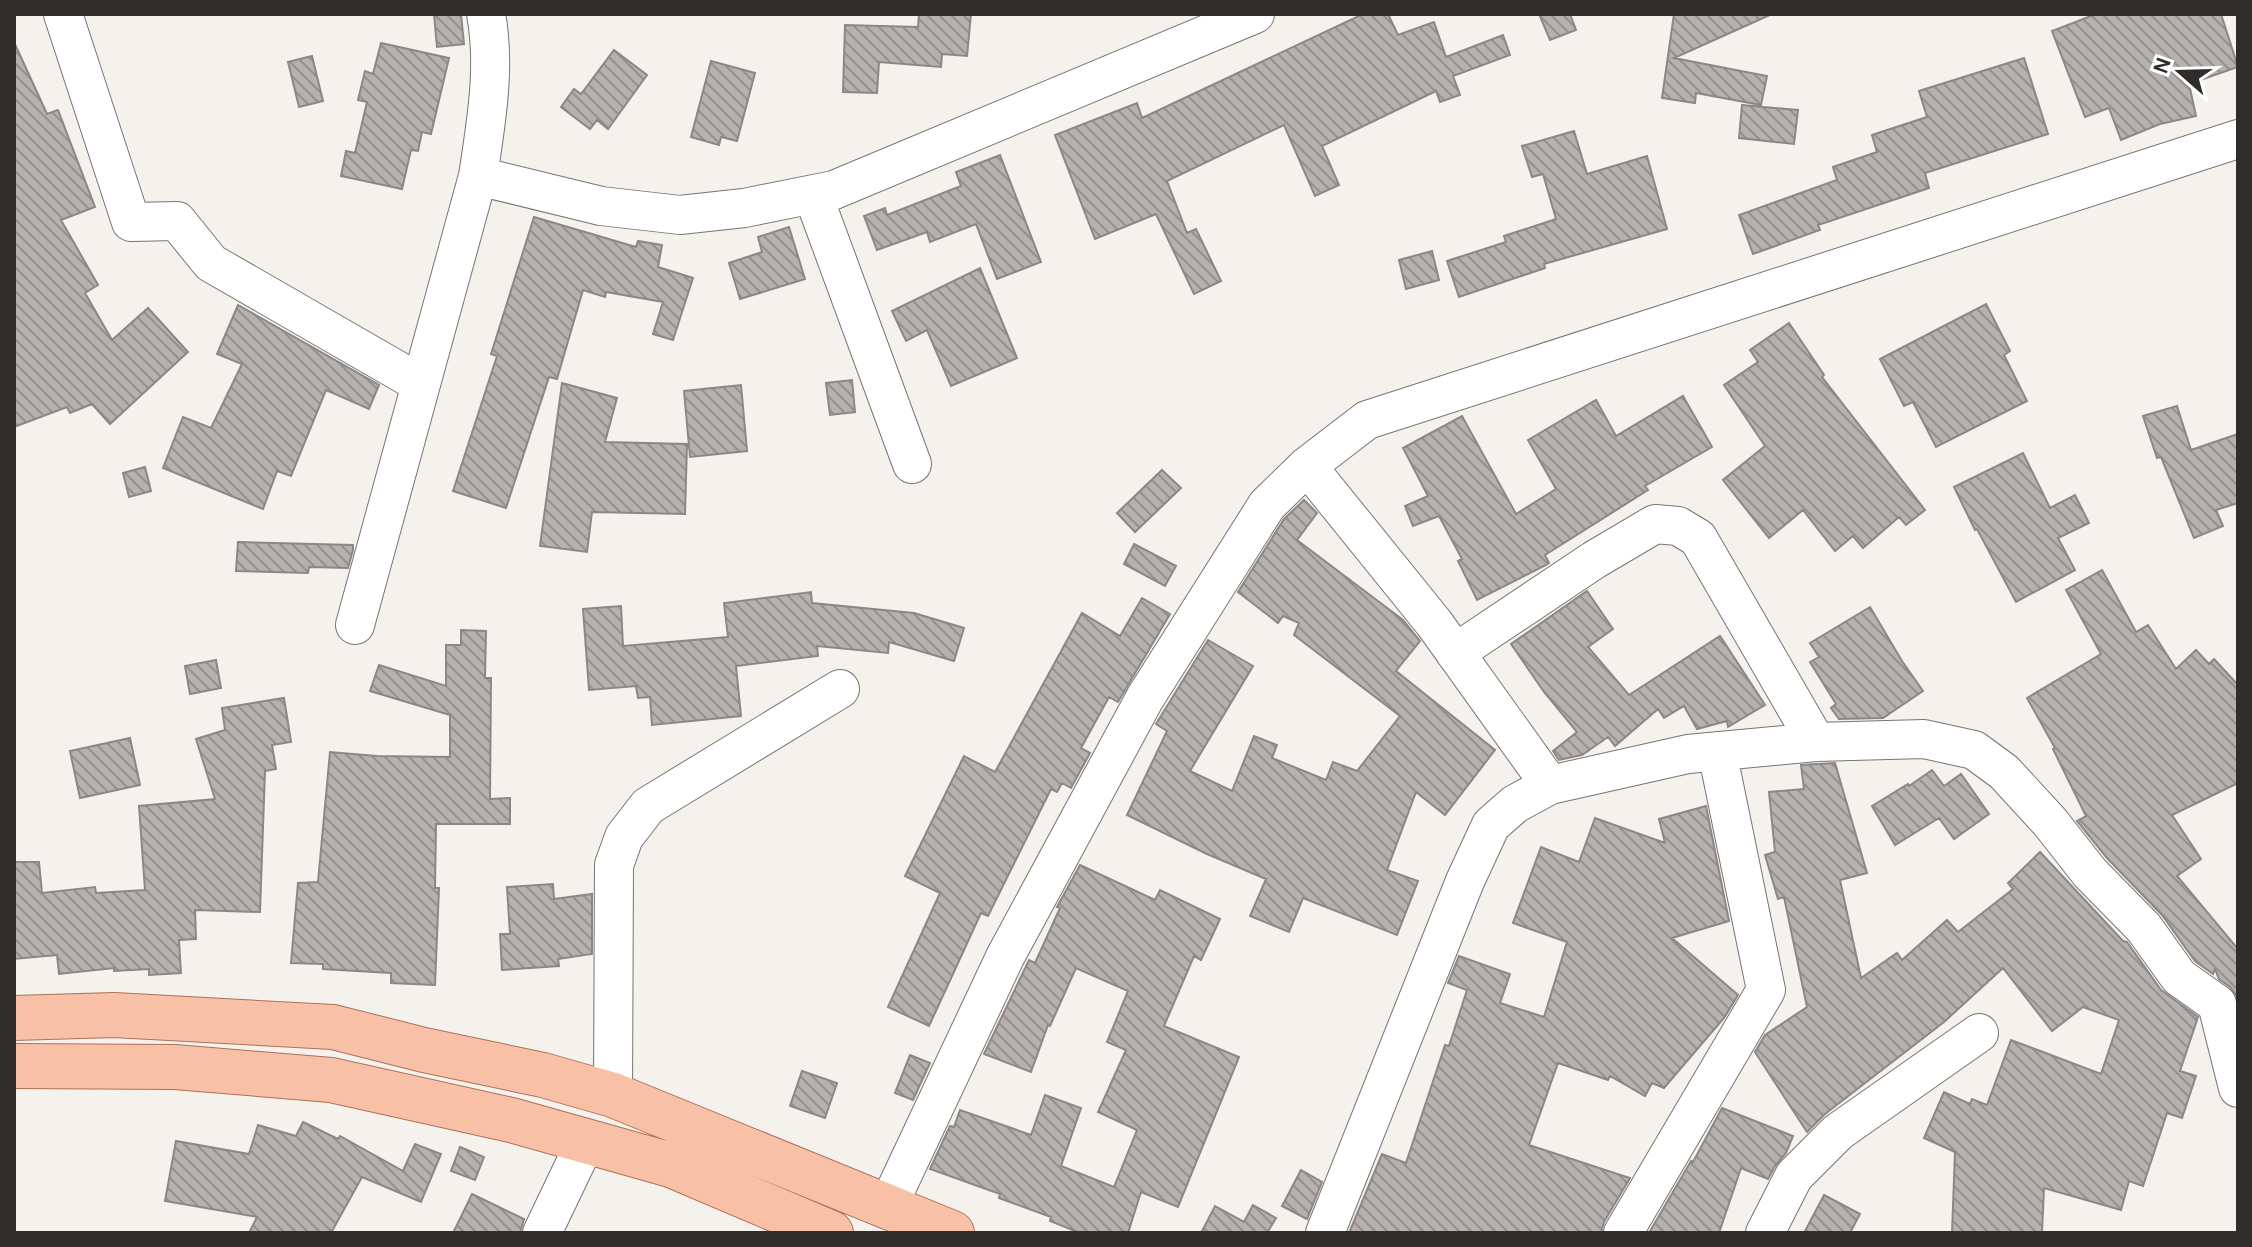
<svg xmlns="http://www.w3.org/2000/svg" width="2252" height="1247" font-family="Karla,sans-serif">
<defs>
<pattern id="building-back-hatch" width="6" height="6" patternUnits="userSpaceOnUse" patternTransform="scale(2)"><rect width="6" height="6" fill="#b6b1ae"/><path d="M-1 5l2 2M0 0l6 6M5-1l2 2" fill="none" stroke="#94908e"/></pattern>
</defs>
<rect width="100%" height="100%" fill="#f5f1ed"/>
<path fill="url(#building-back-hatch)" stroke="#8b8784" stroke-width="2" d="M 434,14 L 461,14 L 464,44 L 437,47 Z
M 919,14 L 971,14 L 967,56 L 942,54 L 941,67 L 879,62 L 877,93 L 843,92 L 845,25 L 918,27 Z
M 1363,14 L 1388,14 L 1398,35 L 1434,22 L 1446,57 L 1503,35 L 1510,55 L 1453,76 L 1460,95 L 1440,102 L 1436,91 L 1322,146 L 1339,185 L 1315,196 L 1284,125 L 1167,181 L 1187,233 L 1196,229 L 1221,281 L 1194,294 L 1156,214 L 1095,239 L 1055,135 L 1137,103 L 1142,118 Z
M 1539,14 L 1570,14 L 1576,30 L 1550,40 Z
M 1674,14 L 1772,14 L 1674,58 L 1767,76 L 1761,105 L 1696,93 L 1695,103 L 1662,98 Z
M 2096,14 L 2221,14 L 2238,67 L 2189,84 L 2196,116 L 2160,124 L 2121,140 L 2109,108 L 2085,117 L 2052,31 Z
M 14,42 L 47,114 L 58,110 L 95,207 L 61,220 L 98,285 L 85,293 L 112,340 L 148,308 L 188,352 L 110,424 L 92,404 L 70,413 L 67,407 L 14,427 Z
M 381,43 L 449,58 L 431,134 L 422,132 L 418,151 L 411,150 L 402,189 L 341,176 L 346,151 L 355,153 L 367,102 L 358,100 L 365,71 L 373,74 Z
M 614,50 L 647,75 L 608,129 L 597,120 L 590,129 L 561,107 L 574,89 L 581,94 Z
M 312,56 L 323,101 L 299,107 L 288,62 Z
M 2024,58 L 2048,134 L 1925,173 L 1929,188 L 1818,225 L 1820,230 L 1753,254 L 1739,215 L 1837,180 L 1833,167 L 1877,152 L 1872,135 L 1927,117 L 1919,91 Z
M 711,61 L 755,73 L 737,141 L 721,137 L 719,145 L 691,137 Z
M 1742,105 L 1798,110 L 1794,144 L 1739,138 Z
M 1574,131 L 1587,174 L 1647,156 L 1667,229 L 1544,264 L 1545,268 L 1459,297 L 1447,261 L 1506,242 L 1504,236 L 1556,219 L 1543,174 L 1532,177 L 1522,146 Z
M 1000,155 L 1041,262 L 997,279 L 976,224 L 930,242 L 927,232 L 877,250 L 864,216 L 885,208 L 887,215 L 961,186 L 956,172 Z
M 534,217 L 636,247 L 638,241 L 662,245 L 658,267 L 693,278 L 673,340 L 653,334 L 663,302 L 606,292 L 605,297 L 583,290 L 557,379 L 549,377 L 506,508 L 453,491 L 497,356 L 491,354 Z
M 789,227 L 805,279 L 740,299 L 729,263 L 762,252 L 758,237 Z
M 1432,251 L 1439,280 L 1406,289 L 1399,260 Z
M 980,268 L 1017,358 L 951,386 L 927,330 L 906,341 L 892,311 Z
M 1986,304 L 2010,351 L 2004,355 L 2027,401 L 1936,447 L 1913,402 L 1904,406 L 1880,359 Z
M 238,305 L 379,385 L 369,409 L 326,390 L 291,476 L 277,471 L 263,509 L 163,468 L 183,417 L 211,428 L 242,364 L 217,354 Z
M 1789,323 L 1824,375 L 1822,377 L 1925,510 L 1906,525 L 1899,517 L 1863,548 L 1853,536 L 1835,551 L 1803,510 L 1769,538 L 1723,480 L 1765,446 L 1724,385 L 1758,362 L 1750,350 Z
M 852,380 L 855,412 L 830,415 L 826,383 Z
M 562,383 L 617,398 L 605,442 L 687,444 L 685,514 L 592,512 L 587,552 L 540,546 Z
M 741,385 L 747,451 L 690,457 L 684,391 Z
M 1683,396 L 1712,447 L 1645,486 L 1648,490 L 1545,555 L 1549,563 L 1546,565 L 1477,600 L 1458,561 L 1462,559 L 1439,516 L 1413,526 L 1405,506 L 1428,496 L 1403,448 L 1462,416 L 1516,514 L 1556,489 L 1528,440 L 1596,400 L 1616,436 Z
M 2177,406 L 2191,450 L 2238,434 L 2238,503 L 2216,510 L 2223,526 L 2194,538 L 2161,457 L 2157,458 L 2143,416 Z
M 2023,453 L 2050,508 L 2075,495 L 2089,523 L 2058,538 L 2075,570 L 2016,602 L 1977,529 L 1975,530 L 1954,487 Z
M 145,467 L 151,491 L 129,497 L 123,473 Z
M 1162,470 L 1181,488 L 1135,532 L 1117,513 Z
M 1304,500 L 1317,513 L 1297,540 L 1403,620 L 1420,641 L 1396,671 L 1495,750 L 1445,815 L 1416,792 L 1387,870 L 1418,881 L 1397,935 L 1303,898 L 1289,932 L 1250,916 L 1266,879 L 1207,854 L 1127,815 L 1167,731 L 1156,724 L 1208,640 L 1253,666 L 1190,771 L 1232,791 L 1254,736 L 1277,745 L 1272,758 L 1326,780 L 1333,762 L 1357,771 L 1400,716 L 1294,635 L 1299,623 L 1283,616 L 1278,623 L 1238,592 L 1284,519 Z
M 238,542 L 353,545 L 353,550 L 348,568 L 309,567 L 308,573 L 236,571 Z
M 1134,544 L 1176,566 L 1165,586 L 1124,564 Z
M 2102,570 L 2136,632 L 2148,625 L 2176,669 L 2196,650 L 2209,664 L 2214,659 L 2238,685 L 2238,783 L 2172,815 L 2201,859 L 2177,876 L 2238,949 L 2238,998 L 2230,987 L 2219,979 L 2215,969 L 2213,974 L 2195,961 L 2162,915 L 2107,858 L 2077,821 L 2086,816 L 2053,749 L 2055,748 L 2027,698 L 2101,654 L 2066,590 Z
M 1587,591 L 1613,629 L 1588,647 L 1629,695 L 1720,636 L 1765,705 L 1728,727 L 1727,721 L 1697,729 L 1684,706 L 1664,718 L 1658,709 L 1615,746 L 1608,737 L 1582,755 L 1559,760 L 1553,751 L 1577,732 L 1544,692 L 1511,644 Z
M 811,592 L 812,603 L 914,613 L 964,628 L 954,661 L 889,642 L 888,653 L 817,646 L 818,656 L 736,666 L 741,716 L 652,725 L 650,697 L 638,698 L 636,686 L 589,690 L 583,609 L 621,606 L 623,646 L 728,637 L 724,603 Z
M 1142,598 L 1170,614 L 1118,702 L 1109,697 L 1081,748 L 1090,753 L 1071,788 L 1062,783 L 1057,792 L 1051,789 L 988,916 L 981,913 L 929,1026 L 888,1007 L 940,893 L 905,876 L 964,756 L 995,772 L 1082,613 L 1120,636 Z
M 1870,607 L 1902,661 L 1923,691 L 1883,718 L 1839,719 L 1831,708 L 1836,704 L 1810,662 L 1819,657 L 1810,643 Z
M 461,630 L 486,631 L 485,678 L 491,678 L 490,799 L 510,798 L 510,824 L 436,824 L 435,888 L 439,888 L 435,985 L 391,983 L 391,973 L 323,969 L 323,964 L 291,963 L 298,883 L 318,882 L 330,752 L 377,756 L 450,757 L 450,715 L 370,691 L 379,665 L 446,686 L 446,645 L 461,645 Z
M 216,660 L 221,688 L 190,694 L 185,666 Z
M 284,698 L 291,742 L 272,745 L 276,769 L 265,771 L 260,912 L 195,910 L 196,939 L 179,940 L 181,973 L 149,975 L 149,969 L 114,971 L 114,968 L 59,974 L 57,955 L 14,959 L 14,862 L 39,862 L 42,893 L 95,887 L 96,893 L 145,890 L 139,806 L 215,799 L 196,739 L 225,730 L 222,708 Z
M 130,738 L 140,785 L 80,798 L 70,751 Z
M 1835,763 L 1867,873 L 1840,880 L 1861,978 L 1897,953 L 1902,960 L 1947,920 L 1958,932 L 2013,889 L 2008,883 L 2040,852 L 2123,941 L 2127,942 L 2161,990 L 2198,1017 L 2180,1071 L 2196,1076 L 2182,1118 L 2167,1113 L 2143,1186 L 2129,1181 L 2121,1210 L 2044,1188 L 2042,1233 L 1952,1233 L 1955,1152 L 1924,1138 L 1944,1092 L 1970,1104 L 1972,1099 L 1987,1105 L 2011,1040 L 2101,1074 L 2119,1020 L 2083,1007 L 2052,1031 L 2003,968 L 1944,1022 L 1825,1114 L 1807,1132 L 1755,1052 L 1765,1035 L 1807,1007 L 1784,897 L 1778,899 L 1765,855 L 1775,852 L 1769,792 L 1804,789 L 1801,765 Z
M 1932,770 L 1944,786 L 1961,774 L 1989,814 L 1954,839 L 1939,818 L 1895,845 L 1872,806 L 1908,784 L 1909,786 Z
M 1706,806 L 1729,921 L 1672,938 L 1738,995 L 1724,1018 L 1664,1088 L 1652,1083 L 1645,1096 L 1610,1076 L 1608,1080 L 1558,1063 L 1529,1145 L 1630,1178 L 1604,1222 L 1601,1233 L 1349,1233 L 1382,1154 L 1406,1163 L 1445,1045 L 1449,1046 L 1467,990 L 1448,983 L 1459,956 L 1510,974 L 1500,1003 L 1544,1017 L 1567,942 L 1513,923 L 1541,847 L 1579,862 L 1595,818 L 1665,843 L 1659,819 Z
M 1080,865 L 1155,900 L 1160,890 L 1220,919 L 1201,960 L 1194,956 L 1164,1026 L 1239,1057 L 1178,1207 L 1141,1192 L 1128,1233 L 1080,1233 L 1050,1221 L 1051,1217 L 999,1198 L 1000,1194 L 930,1169 L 950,1126 L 954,1127 L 960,1110 L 1031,1135 L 1045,1095 L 1081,1108 L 1061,1166 L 1114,1187 L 1137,1130 L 1098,1112 L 1126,1050 L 1107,1042 L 1128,991 L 1076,968 L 1050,1026 L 1048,1025 L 1031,1072 L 984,1054 L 1029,960 L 1035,963 L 1060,908 L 1057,907 Z
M 553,884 L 554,899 L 592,894 L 592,954 L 558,959 L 559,966 L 502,970 L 500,934 L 510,934 L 507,887 Z
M 910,1055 L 930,1063 L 913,1100 L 895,1093 Z
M 802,1071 L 837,1083 L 825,1118 L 790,1106 Z
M 1722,1108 L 1793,1136 L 1786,1153 L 1775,1166 L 1768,1179 L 1741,1168 L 1719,1233 L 1649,1233 L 1691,1161 L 1693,1162 Z
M 303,1122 L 338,1139 L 340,1136 L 403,1171 L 415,1144 L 441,1154 L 421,1202 L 362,1177 L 331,1233 L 249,1233 L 257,1217 L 165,1201 L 176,1141 L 249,1154 L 258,1125 L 296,1136 Z
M 460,1147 L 484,1157 L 475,1180 L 451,1171 Z
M 1301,1170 L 1322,1182 L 1307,1219 L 1282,1206 Z
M 472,1194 L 524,1219 L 520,1233 L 453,1233 Z
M 1824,1195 L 1860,1214 L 1850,1233 L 1804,1233 Z
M 1253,1205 L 1276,1218 L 1267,1233 L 1201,1233 L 1215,1206 L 1244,1222 Z"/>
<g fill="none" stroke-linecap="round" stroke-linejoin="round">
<defs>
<path id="minor" d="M 63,14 L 131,222 L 177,221 L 211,263 L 421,384
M 478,176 L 601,206 L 680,215 L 744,208 L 834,190 L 1255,14
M 813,195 L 912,464
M 1307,466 L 1434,623 L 1550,785
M 355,625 L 478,176 C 486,123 496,67 486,14
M 1455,653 L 1594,560 L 1655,524 L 1678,526 L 1698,538 L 1816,742
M 613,1095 L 614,865 L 624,837 L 648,806 L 840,689
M 888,1206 L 1005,957 L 1145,698 L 1267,505 L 1307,466 L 1367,420 L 2238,139
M 542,1233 L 586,1141
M 1325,1233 L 1465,881 L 1491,825 L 1515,804 L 1550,785 L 1688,754 L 1816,742 L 1924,739 L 1974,750 L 2004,772 L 2050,822 L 2090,873 L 2144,928 L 2179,977 L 2217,1004 L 2238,1088
M 1623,1233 L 1766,990 L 1717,751
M 1765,1233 L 1794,1176 L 1838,1132 L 1979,1033"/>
<path id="major" d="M 14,1018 L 114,1015 L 333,1027 L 424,1050 L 543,1075 L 613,1095 L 952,1233
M 14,1066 L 175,1067 L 331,1080 L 511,1120 L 671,1165 L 831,1233"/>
</defs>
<use href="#minor" stroke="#787471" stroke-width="40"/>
<use href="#major" stroke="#ad7155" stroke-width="46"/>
<use href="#minor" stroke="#fff" stroke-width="38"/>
<use href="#major" stroke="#f7c0a7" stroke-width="44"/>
</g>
<rect width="2252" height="1247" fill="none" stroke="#2e2d2b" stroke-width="32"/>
<g transform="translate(2180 72) rotate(290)" stroke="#ffffff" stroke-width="6" paint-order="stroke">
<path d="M0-6L14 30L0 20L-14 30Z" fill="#2e2d2b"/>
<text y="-12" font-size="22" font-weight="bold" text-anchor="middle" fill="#2e2d2b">N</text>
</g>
</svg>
